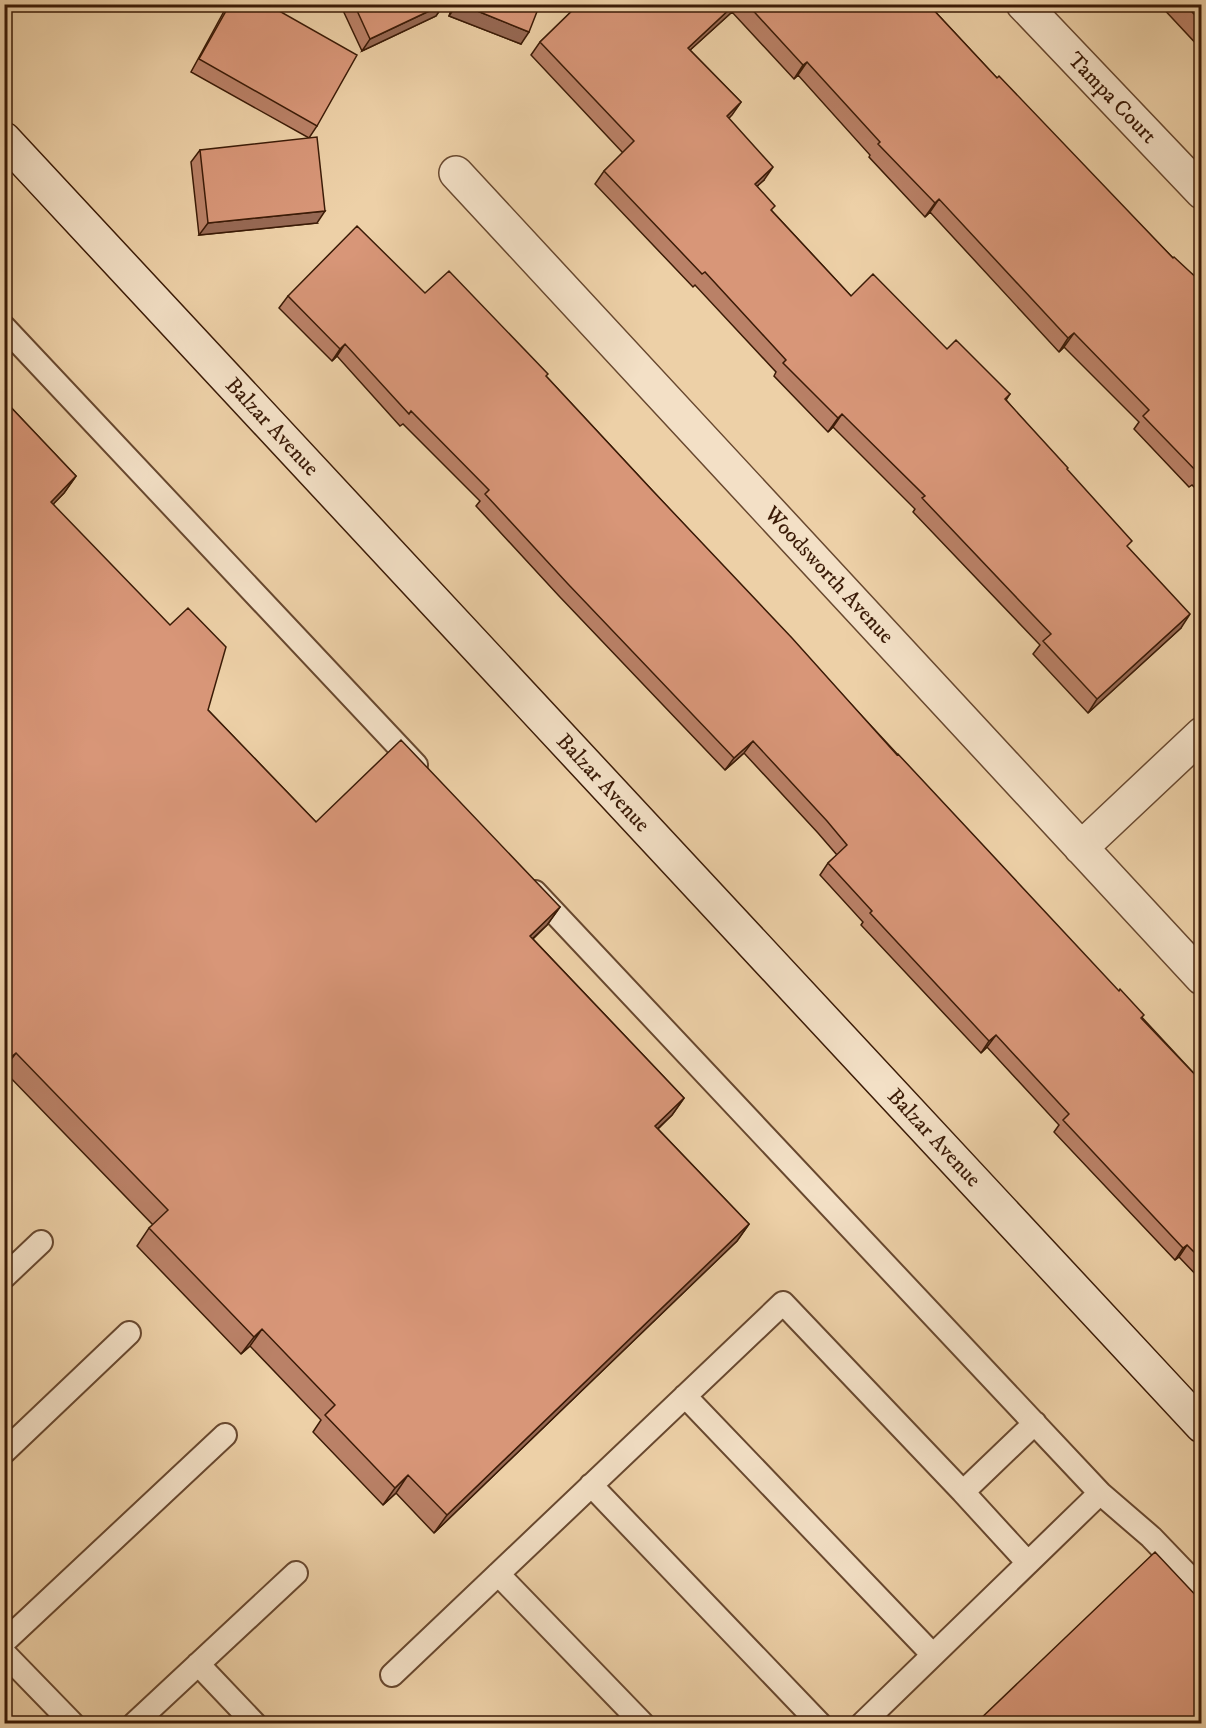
<svg xmlns="http://www.w3.org/2000/svg" width="1206" height="1728" font-family="'IM FELL DW Pica',serif">
<rect width="100%" height="100%" fill="#edd0a7"/>
<filter id="stains"><feTurbulence type="fractalNoise" baseFrequency=".00333" numOctaves="4"/><feColorMatrix values="0 0 0 0 .2 0 0 0 0 .09 0 0 0 0 .02 0 0 0 .5 -.17"/></filter>
<radialGradient id="worn" r=".72"><stop offset=".6" stop-color="#630" stop-opacity="0"/><stop offset="1" stop-color="#630" stop-opacity=".3"/></radialGradient>
<g fill="none" stroke-linecap="round" stroke-linejoin="round">
<defs>
<path id="lane" d="M 4,327 L 416,765
M 535,892 L 1100,1493 L 862,1724
M 4,1277 L 41,1242
M 685,1396 L 933,1655
M 4,1452 L 129,1333
M 591,1485 L 820,1724
M 963,1492 L 1028,1563
M 1100,1493 L 1151,1537 L 1202,1590
M 498,1574 L 643,1724
M 4,1642 L 225,1435
M 4,1653 L 73,1724
M 198,1664 L 255,1724
M 392,1675 L 783,1303 L 963,1492 L 1035,1423
M 134,1724 L 296,1573"/>
<path id="street" d="M 1023,4 L 1202,192
M 456,173 L 1202,978
M 1081,848 L 1202,734"/>
<path id="secondary" d="M 4,139 L 1202,1426"/>
</defs>
<use href="#lane" stroke="#68482f" stroke-width="26"/>
<use href="#street" stroke="#68482f" stroke-width="36"/>
<use href="#secondary" stroke="#3b1b07" stroke-width="36"/>
<use href="#lane" stroke="#f3e0c6" stroke-width="22"/>
<use href="#street" stroke="#f3e0c6" stroke-width="33"/>
<use href="#secondary" stroke="#f3e0c6" stroke-width="33"/>
</g>
<path fill="#ba8167" stroke="#3b1b07" stroke-width="1.5" d="M 228,4 L 267,4 L 317,126 L 309,138 L 191,72 Z
M 340,4 L 444,4 L 436,16 L 362,51 Z
M 453,4 L 540,4 L 521,44 L 449,16 Z
M 579,4 L 928,4 L 997,78 L 1173,258 L 1202,283 L 1202,495 L 1192,485 L 1189,487 L 1134,429 L 1139,422 L 1064,347 L 1059,352 L 930,212 L 925,217 L 869,157 L 870,155 L 798,75 L 794,79 L 732,12 L 690,50 L 741,102 L 728,119 L 764,180 L 757,186 L 772,211 L 851,296 L 947,349 L 1010,394 L 1006,400 L 1067,470 L 1128,548 L 1181,628 L 1088,713 L 1033,654 L 1040,645 L 913,512 L 915,509 L 833,427 L 828,432 L 774,376 L 776,372 L 695,285 L 693,287 L 595,184 L 604,171 L 623,153 L 531,55 L 540,42 Z
M 1159,4 L 1202,4 L 1202,50 Z
M 200,150 L 317,223 L 199,235 L 191,162 Z
M 425,293 L 546,376 L 1202,1082 L 1202,1281 L 1179,1257 L 1175,1260 L 1054,1132 L 1059,1125 L 987,1047 L 981,1053 L 861,925 L 863,922 L 820,875 L 828,863 L 837,855 L 818,833 L 744,753 L 725,770 L 559,596 L 476,506 L 480,501 L 403,424 L 400,426 L 337,356 L 332,361 L 279,308 L 288,296 Z
M 4,400 L 76,476 L 64,493 L 53,504 L 208,710 L 316,822 L 560,907 L 547,925 L 533,939 L 684,1098 L 672,1115 L 658,1129 L 749,1224 L 737,1241 L 434,1533 L 396,1493 L 383,1505 L 313,1432 L 321,1420 L 250,1346 L 241,1354 L 137,1246 L 149,1228 L 153,1225 L 4,1071 Z
M 1202,825 L 1202,835 L 1197,830 Z"/>
<path fill="#976954" stroke="#3b1b07" stroke-width="1.5" d="M 444,4 L 436,16 L 362,51 L 370,39 Z
M 457,4 L 460,4 L 529,32 L 521,44 L 449,16 Z
M 735,4 L 737,4 L 732,12 L 678,61 L 688,48 Z
M 807,62 L 798,75 L 794,79 L 803,65 Z
M 741,102 L 732,115 L 717,130 L 727,116 Z
M 773,167 L 764,180 L 745,197 L 755,184 Z
M 939,199 L 930,212 L 925,217 L 935,203 Z
M 325,211 L 317,223 L 199,235 L 208,223 Z
M 1074,333 L 1064,347 L 1059,352 L 1068,338 Z
M 345,344 L 337,356 L 332,361 L 340,349 Z
M 842,414 L 833,427 L 828,432 L 838,418 Z
M 76,476 L 64,493 L 39,519 L 51,502 Z
M 1190,614 L 1181,628 L 1088,713 L 1097,699 Z
M 753,741 L 744,753 L 725,770 L 734,758 Z
M 560,907 L 547,925 L 517,953 L 530,936 Z
M 996,1035 L 987,1047 L 981,1053 L 989,1041 Z
M 16,1053 L 4,1069 L 4,1063 Z
M 684,1098 L 672,1115 L 642,1143 L 655,1126 Z
M 749,1224 L 737,1241 L 434,1533 L 447,1515 Z
M 1187,1245 L 1179,1257 L 1175,1260 L 1183,1248 Z
M 262,1329 L 250,1346 L 241,1354 L 254,1337 Z
M 408,1475 L 396,1493 L 383,1505 L 395,1488 Z"/>
<path fill="#d89678" stroke="#3b1b07" stroke-width="1.5" d="M 230,4 L 267,4 L 357,55 L 317,126 L 199,59 Z
M 354,4 L 444,4 L 370,39 Z
M 460,4 L 540,4 L 529,32 Z
M 579,4 L 735,4 L 688,48 L 741,102 L 727,116 L 773,167 L 755,184 L 775,206 L 771,210 L 851,296 L 873,274 L 947,349 L 956,340 L 1010,394 L 1005,399 L 1068,468 L 1067,469 L 1132,541 L 1127,546 L 1190,614 L 1097,699 L 1043,641 L 1051,634 L 922,498 L 925,496 L 842,414 L 838,418 L 783,363 L 786,360 L 705,272 L 702,274 L 604,171 L 634,141 L 540,42 Z
M 747,4 L 928,4 L 997,78 L 999,76 L 1173,258 L 1174,257 L 1202,283 L 1202,472 L 1201,472 L 1199,474 L 1143,416 L 1149,410 L 1074,333 L 1068,338 L 939,199 L 935,203 L 878,144 L 880,142 L 807,62 L 803,65 Z
M 1185,4 L 1202,4 L 1202,23 Z
M 317,137 L 325,211 L 208,223 L 200,150 Z
M 357,226 L 425,293 L 449,271 L 548,374 L 546,376 L 651,489 L 792,638 L 897,755 L 898,754 L 1119,991 L 1120,989 L 1144,1015 L 1141,1018 L 1202,1082 L 1202,1260 L 1187,1245 L 1183,1248 L 1063,1120 L 1069,1114 L 996,1035 L 989,1041 L 870,913 L 872,911 L 828,863 L 847,845 L 827,821 L 753,741 L 734,758 L 568,584 L 485,494 L 489,490 L 411,411 L 409,414 L 345,344 L 340,349 L 288,296 Z
M 4,400 L 76,476 L 51,502 L 170,625 L 188,608 L 226,647 L 208,710 L 316,822 L 401,740 L 560,907 L 530,936 L 684,1098 L 655,1126 L 749,1224 L 447,1515 L 408,1475 L 395,1488 L 325,1415 L 335,1405 L 262,1329 L 254,1337 L 149,1228 L 168,1210 L 16,1053 L 4,1063 Z
M 1155,1552 L 1202,1602 L 1202,1724 L 975,1724 Z"/>
<g text-anchor="middle" dominant-baseline="central" stroke-width="5" stroke-linejoin="round" paint-order="stroke">
<g font-size="22" fill="#3b1b07" stroke="#f3e0c6">
<text transform="translate(1112 98) rotate(46)">Tampa Court</text>
<text transform="translate(272 427) rotate(47)">Balzar Avenue</text>
<text transform="translate(829 575) rotate(47)">Woodsworth Avenue</text>
<text transform="translate(603 783) rotate(47)">Balzar Avenue</text>
<text transform="translate(934 1138) rotate(47)">Balzar Avenue</text>
</g>
</g>
<rect width="1206" height="1728" fill="none" stroke="#edd0a7" stroke-width="24"/>
<rect x="6" y="6" width="1194" height="1716" fill="none" stroke="#3b1b07" stroke-width="3"/>
<rect x="12" y="12" width="1182" height="1704" fill="none" stroke="#3b1b07" stroke-width="1.5"/>
<rect width="100%" height="100%" filter="url(#stains)"/>
<rect width="100%" height="100%" fill="url(#worn)"/>
</svg>
